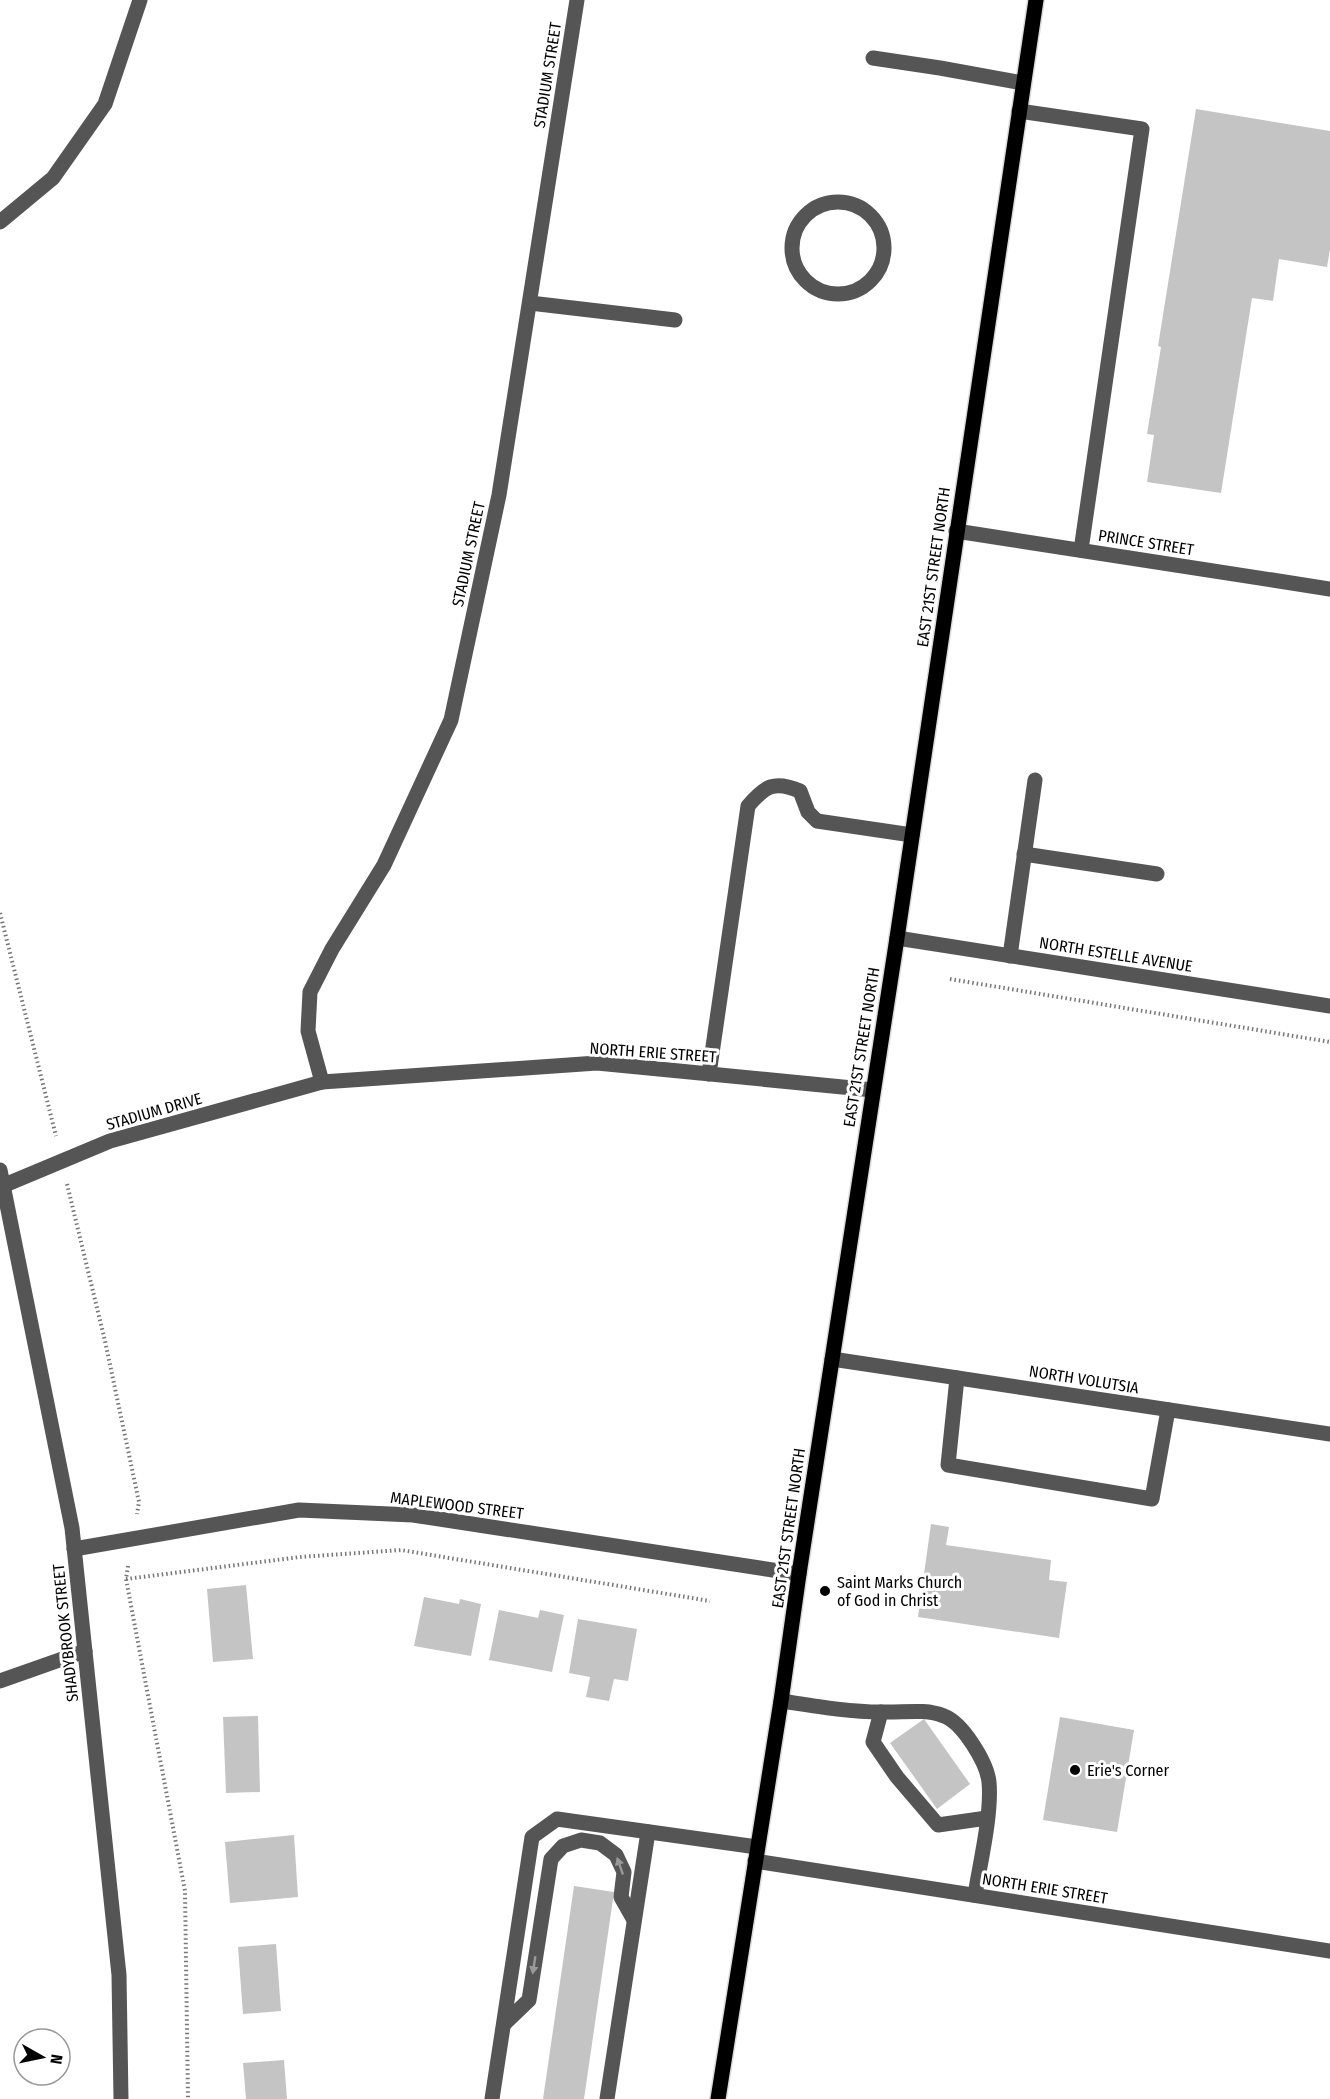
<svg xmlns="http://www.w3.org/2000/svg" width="1330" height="2099" viewBox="0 0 1330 2099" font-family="'Fira Sans Condensed',sans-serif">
<rect width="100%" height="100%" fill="#fff"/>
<g fill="#c4c4c4">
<path d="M1196,109L1330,131V249L1327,267L1279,259L1273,301L1252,298L1221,493L1147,482L1154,435L1147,434L1161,347L1158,346Z"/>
<path d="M931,1524L949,1527L946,1545L1051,1560L1049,1580L1067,1582L1059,1638L918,1617Z"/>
<path d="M246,1585L253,1659L213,1662L207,1589Z"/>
<path d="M424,1597L459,1604L460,1599L481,1604L471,1656L414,1646Z"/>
<path d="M499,1610L538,1618L540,1610L564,1615L552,1672L489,1660Z"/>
<path d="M578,1619L637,1629L628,1681L614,1679L609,1701L586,1697L590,1677L569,1673Z"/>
<path d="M258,1716L260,1792L226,1793L223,1717Z"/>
<path d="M1060,1717L1134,1730L1117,1832L1043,1820Z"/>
<path d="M924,1719L970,1784L937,1809L890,1743Z"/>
<path d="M294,1835L298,1897L230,1903L225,1842Z"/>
<path d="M574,1886L614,1892L584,2099H543Z"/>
<path d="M276,1944L281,2011L243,2014L238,1947Z"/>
<path d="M284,2060L287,2099H246L243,2063Z"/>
</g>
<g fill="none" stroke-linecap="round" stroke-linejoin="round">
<g stroke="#dbdbdb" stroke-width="18">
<path id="major" d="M718,2099L781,1701L799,1574L897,938L1036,0"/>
</g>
<g stroke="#777" stroke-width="4" stroke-dasharray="1.5 3" stroke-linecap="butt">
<path d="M0,913L56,1136"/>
<path d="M950,979L1330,1042"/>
<path d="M67,1184L105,1341L139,1502L137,1514"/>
<path d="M128,1566L126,1579L185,1891L188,2099"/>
<path d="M126,1579L300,1557L401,1550L710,1601"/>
</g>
<g stroke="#555" stroke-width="15">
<path d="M873,58L940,68L1023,83"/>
<path d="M1019,111L1142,129L1081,550"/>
<circle cx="838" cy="248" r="46"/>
<path d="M0,222L53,178L105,104L140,0"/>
<path d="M530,303L675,320"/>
<path d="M956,531L1330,589"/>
<path d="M1024,854L1157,874"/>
<path d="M897,938L1330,1006"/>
<path d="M1010,956L1035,780"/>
<path d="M709,1074L748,806C765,786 774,780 800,791L808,812L817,821L912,835"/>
<path d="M322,1082L308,1031L310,992L332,949L384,865L451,720L499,495L577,0"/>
<path d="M0,1170L72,1528L119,1975L121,2099"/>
<path d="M0,1187L110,1141L322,1082L597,1063L873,1090"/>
<path d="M832,1359L1330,1434"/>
<path d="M957,1378L948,1465L1152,1499L1168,1410"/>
<path d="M74,1549L299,1510L413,1515L799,1574"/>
<path d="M0,1681L85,1651"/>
<path d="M781,1701C814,1706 848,1712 881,1712C903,1713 924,1708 944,1716C963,1723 987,1763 989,1782C992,1814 980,1863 975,1895"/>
<path d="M881,1712L873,1742L897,1777L938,1825L987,1818"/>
<path d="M755,1861L1330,1951"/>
<path d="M504,2024L529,2000L551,1859L563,1846L581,1840L600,1843L616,1855L624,1872L621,1897L634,1920"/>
<path d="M492,2099L532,1837L557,1819L757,1847"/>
<path d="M607,2099L648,1832"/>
</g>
<use href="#major" stroke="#000" stroke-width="15"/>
</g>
<defs><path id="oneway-solid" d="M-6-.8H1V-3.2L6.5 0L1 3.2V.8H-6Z" transform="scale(1.5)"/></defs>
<g fill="#999">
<use href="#oneway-solid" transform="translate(620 1866) rotate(-109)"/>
<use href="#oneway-solid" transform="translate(534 1965) rotate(99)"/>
</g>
<g fill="#000" stroke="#fff" stroke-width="2">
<circle cx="825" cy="1591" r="6"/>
<circle cx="1075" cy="1770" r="6"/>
</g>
<g text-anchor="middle" stroke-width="6" stroke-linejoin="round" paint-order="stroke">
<g font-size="16" fill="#000" stroke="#fff">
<text transform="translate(547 75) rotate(-81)" y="6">STADIUM STREET</text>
<text transform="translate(1146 542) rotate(9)" y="6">PRINCE STREET</text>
<text transform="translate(468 554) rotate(-78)" y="6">STADIUM STREET</text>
<text transform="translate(933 567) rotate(-82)" y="6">EAST 21ST STREET NORTH</text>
<text transform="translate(1116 954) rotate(9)" y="6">NORTH ESTELLE AVENUE</text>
<text transform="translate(861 1047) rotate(-81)" y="6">EAST 21ST STREET NORTH</text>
<text transform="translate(653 1052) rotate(4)" y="6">NORTH ERIE STREET</text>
<text transform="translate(154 1111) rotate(-16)" y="6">STADIUM DRIVE</text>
<text transform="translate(1084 1379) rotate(9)" y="6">NORTH VOLUTSIA</text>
<text transform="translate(457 1505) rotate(7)" y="6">MAPLEWOOD STREET</text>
<text transform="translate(788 1528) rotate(-82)" y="6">EAST 21ST STREET NORTH</text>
<text transform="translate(65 1633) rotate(-96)" y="6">SHADYBROOK STREET</text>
<text transform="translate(1045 1888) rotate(9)" y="6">NORTH ERIE STREET</text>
</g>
<g font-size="16" fill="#000" stroke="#fff" text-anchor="start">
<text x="837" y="1588">Saint Marks Church<tspan x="837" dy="18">of God in Christ</tspan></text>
<text x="1087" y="1776">Erie's Corner</text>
</g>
</g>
<g transform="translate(42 2057) rotate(99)"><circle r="28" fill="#ffffff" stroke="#999999" stroke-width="1.5"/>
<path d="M0-4.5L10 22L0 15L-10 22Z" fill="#000000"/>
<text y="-9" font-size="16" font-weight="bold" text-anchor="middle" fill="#000000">N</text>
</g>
</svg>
